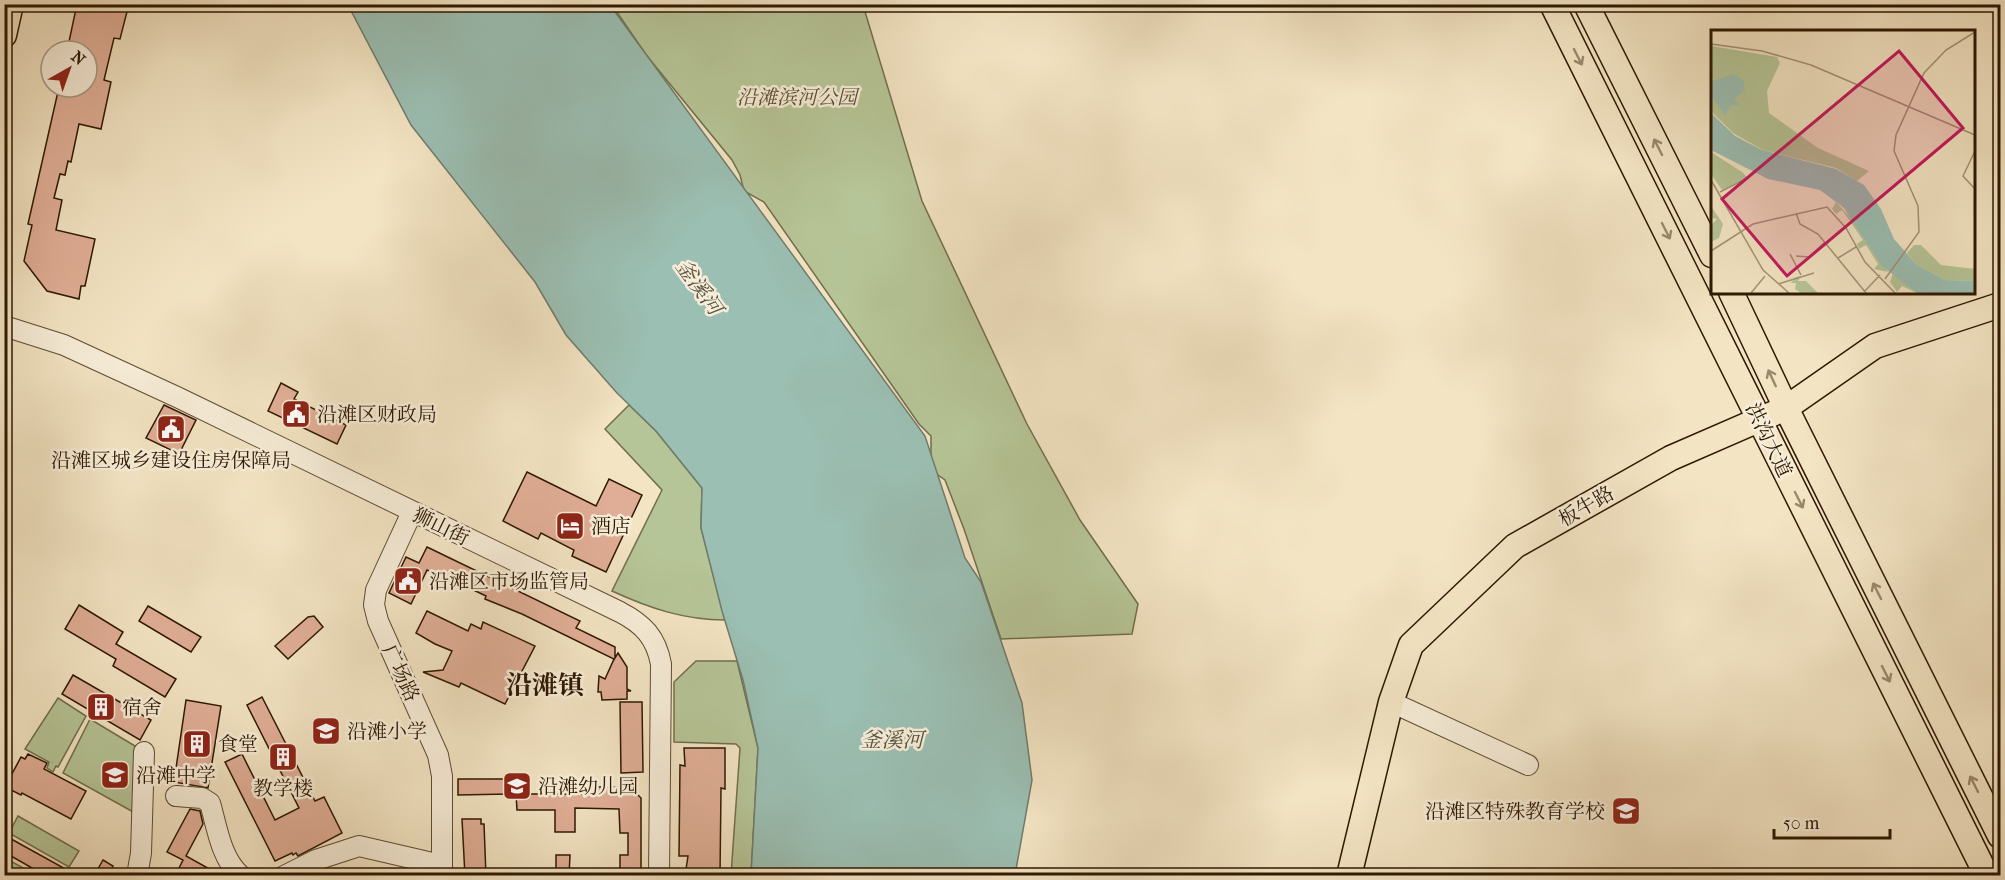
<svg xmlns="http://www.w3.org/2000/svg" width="2005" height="880" viewBox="0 0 2005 880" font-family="'IM FELL French Canon','Noto Serif SC',serif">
<rect width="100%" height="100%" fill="#f3e4c3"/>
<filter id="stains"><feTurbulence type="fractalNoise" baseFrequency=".00333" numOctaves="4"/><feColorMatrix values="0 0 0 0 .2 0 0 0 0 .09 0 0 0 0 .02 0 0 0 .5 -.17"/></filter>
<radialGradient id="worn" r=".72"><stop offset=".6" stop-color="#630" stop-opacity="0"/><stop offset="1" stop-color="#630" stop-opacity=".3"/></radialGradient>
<g fill="#b6c597" stroke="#726e4c" stroke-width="1.5">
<path d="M612,5H863L922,201L1027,424L1080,520L1138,604L1132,634L1001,639L964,529L945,480L935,473L931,458V436L919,424L764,202L744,191L740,175L732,160L647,56Z"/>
<path d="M629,405L656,431L702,488L701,528L725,620C684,620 649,608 612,591L662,490L605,429Z"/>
<path d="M696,661H737L758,748L751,875H731L740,748L736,744L674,742V682Z"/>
<path d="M58,698L86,716L58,767L56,766L53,772L47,768L49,762L25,749Z"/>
<path d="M90,719L140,749L135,813L63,773Z"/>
<path d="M18,816L79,851L69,867L9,833Z"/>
<path d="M4,858H5L36,875H5Z"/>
</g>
<path fill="#9bbfb3" stroke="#6f7c6c" stroke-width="1.5" d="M348,5H610L925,436L965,558L981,582L1022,703L1032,780L1015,875H751L758,748L743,680L722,611L701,528L702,488L656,431L617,393L566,335L535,282L411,125Z"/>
<g fill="#e0ae96" stroke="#2e1802" stroke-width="1.5">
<path d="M77,4H129L120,39L114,38L104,80L111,82L101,129L79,124L71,162L68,161L65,175L60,174L54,198L62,200L56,230L95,239L85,286H81L79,299L47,291L24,261L32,225L28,224L59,87H87V51H67Z"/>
<path d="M281,383L298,392L294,399L346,425L337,444L268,411Z"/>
<path d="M164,405L196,420L179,454L146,438Z"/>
<path d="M527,472L596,506L609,479L642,495L606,572L572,556L574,550L541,533L538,539L503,521Z"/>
<path d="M427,547L580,621L576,628L615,647V658L618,653L627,667V689L631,691H627V699L602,700L601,692H598L599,676L605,679L614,659L522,614L485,599L486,596L463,585L462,587L427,570L411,604L389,593L406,557L419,563Z"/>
<path d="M79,605L123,632L116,644L176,679L165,697L113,666L116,659L65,629Z"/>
<path d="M148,606L201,637L191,652L139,621Z"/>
<path d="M427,611L468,631L471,624L481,629L483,622L535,646L505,704L461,683L459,687L423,672L443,670L452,651L435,644L416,633Z"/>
<path d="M314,616L323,627L288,659L275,646L308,617Z"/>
<path d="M73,675L151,720L140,740L62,694Z"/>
<path d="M262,697L315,801L324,797L342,833L298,856L296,853L293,855L292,853L275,861L225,762L242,754L275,820L299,808L247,705Z"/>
<path d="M186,700L221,706L208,788L174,782Z"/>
<path d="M620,702H642L643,772L621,773Z"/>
<path d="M684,748H725V789L721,788L720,876H685L688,856H679L680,765L685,766Z"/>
<path d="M28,754L47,763L44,769L86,791L71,819L22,793L21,795L5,787L21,757L25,759Z"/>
<path d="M621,778L641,798V876H620V855H628V833H620L619,809L575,808V832H555V810H517L516,794H591V787H621Z"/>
<path d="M458,779H516V794L458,795Z"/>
<path d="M190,809L200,811L203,824L186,856L222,876H175L183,860L167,852Z"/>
<path d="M462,819H481V824H484L486,876H465Z"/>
<path d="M4,835L78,876H46L4,852Z"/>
<path d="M556,855H570L569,876H556Z"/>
<path d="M103,860L113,866L108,876H94Z"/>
</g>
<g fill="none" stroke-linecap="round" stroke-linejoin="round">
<g stroke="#5f4b32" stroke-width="22">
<g id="minor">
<path d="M4,326L64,345L177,397L620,612C643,624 656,637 661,664L659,876"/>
<path d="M412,512L376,590L374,605L378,621L438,755L442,776V876"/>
<path d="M1391,702L1528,765"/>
<path d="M176,796L202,798L210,803C217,827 221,859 241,876"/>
<path d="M137,876L141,853L144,752"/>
<path d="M284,876L316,860L359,846L441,865"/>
</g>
</g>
<g stroke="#2e1802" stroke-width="27">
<g id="major">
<path d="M1552,4L1987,876"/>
<path d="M1586,4L1712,255"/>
<path d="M4,35L11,4"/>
<path d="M1731,292L1786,408L2000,836"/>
<path d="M1349,876L1391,702L1411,645L1515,546L1671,458L1786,408L1875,346L2000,305"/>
</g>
</g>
<use href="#minor" stroke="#f7edd8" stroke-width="20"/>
<use href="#major" stroke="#f3e4c3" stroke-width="24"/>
</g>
<defs><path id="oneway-shaft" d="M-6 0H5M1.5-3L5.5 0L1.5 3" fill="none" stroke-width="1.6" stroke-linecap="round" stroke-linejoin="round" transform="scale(1.5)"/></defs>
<g stroke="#9a886c">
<use href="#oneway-shaft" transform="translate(1578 57) rotate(63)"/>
<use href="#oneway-shaft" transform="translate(1658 147) rotate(-117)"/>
<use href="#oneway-shaft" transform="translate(1666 231) rotate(63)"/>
<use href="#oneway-shaft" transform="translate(1772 378) rotate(-115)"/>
<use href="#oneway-shaft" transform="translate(1799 500) rotate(63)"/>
<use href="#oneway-shaft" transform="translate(1877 591) rotate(-117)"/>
<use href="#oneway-shaft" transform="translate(1886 674) rotate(63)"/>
<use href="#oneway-shaft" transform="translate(1974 784) rotate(-117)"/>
</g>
<defs>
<g id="civic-square" transform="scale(1.5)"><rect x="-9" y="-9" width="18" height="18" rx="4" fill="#8f2418" stroke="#f7edd8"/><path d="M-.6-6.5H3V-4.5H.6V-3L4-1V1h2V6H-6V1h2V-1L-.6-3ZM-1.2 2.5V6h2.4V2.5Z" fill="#fff"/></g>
<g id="hotel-square" transform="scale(1.5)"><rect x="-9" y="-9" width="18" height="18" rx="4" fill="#8f2418" stroke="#f7edd8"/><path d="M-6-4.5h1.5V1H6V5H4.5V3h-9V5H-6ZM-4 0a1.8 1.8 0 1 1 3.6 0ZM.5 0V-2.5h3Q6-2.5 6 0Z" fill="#fff"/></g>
<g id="building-square" transform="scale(1.5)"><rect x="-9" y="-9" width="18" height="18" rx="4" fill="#8f2418" stroke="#f7edd8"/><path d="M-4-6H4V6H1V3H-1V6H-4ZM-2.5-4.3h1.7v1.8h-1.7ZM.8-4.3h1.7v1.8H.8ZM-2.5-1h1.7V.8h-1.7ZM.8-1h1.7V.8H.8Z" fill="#fff"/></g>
<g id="school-square" transform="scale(1.5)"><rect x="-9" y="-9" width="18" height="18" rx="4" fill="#8f2418" stroke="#f7edd8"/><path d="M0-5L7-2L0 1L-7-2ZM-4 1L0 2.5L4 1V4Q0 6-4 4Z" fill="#fff"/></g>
</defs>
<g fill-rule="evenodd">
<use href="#civic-square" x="296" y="414"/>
<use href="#civic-square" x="171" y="429"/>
<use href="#hotel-square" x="570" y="526"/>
<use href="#civic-square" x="408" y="581"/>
<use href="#building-square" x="101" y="707"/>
<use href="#school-square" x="326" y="731"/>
<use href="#building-square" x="197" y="744"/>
<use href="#building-square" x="283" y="757"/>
<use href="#school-square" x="115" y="775"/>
<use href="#school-square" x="517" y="786"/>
<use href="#school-square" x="1626" y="811"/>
</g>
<g text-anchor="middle" stroke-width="5" stroke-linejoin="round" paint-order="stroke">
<g font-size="20" font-style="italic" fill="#574c2f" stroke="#f7edd8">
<text x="797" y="104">沿滩滨河公园</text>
</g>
<g font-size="20" fill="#2e1802" stroke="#f7edd8" text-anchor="start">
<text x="317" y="421">沿滩区财政局</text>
<text x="171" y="467" text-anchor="middle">沿滩区城乡建设住房保障局</text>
<text x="591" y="533">酒店</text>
<text x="429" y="588">沿滩区市场监管局</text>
<text x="122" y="714">宿舍</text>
<text x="347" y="738">沿滩小学</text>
<text x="218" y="751">食堂</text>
<text x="136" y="782">沿滩中学</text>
<text x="538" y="793">沿滩幼儿园</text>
<text x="283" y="795" text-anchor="middle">教学楼</text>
<text x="1605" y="818" text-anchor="end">沿滩区特殊教育学校</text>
</g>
<g font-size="20" fill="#2e1802" stroke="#f7edd8">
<text transform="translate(1769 440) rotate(64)" y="7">洪沟大道</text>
<text transform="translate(1586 506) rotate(-30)" y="7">板牛路</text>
<text transform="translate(441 526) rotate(26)" y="7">狮山街</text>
<text transform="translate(401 673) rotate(65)" y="7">广场路</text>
</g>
<g font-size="21" font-style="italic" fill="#545240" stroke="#f7edd8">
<text transform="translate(699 287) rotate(54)" y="7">釜溪河</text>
<text x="892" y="747">釜溪河</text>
</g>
<g font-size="26" font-weight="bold" fill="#2e1802" stroke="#f7edd8">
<text x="545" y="694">沿滩镇</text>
</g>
</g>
<g transform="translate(1711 30)">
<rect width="264" height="264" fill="#f3e4c3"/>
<path d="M0,16L66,27L69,33L56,61L58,83L107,118L158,141L146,151L125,138L52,120L22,103L0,81ZM0,122L31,142L36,147L11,160L0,144ZM125,172L143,191L177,242L163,239L167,234L155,215L148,219L146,214L152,210L131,180L125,184L121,179ZM0,176L12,194L8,208L0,212V195L6,189L0,188ZM203,215H210L230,235L264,239V251L234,250L206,235L196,223ZM182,243L195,252L206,263L191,256L186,262L179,252ZM90,246L87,251H95L107,263H90L84,259L85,253H80L84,247L71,252L80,248Z" fill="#b6c597"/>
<path d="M22,44L32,50L34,60L23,69L29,75H20L14,85L0,66V52ZM0,83L24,106L51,120L125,139L153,155L170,179L183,209L206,235L234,250L264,251V263H206L171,236L133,178L109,160L57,149L0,120Z" fill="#9bbfb3"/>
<path fill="none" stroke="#a49276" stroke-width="1.5" d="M0,14L51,21L100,35L264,105M264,121L252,146L264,159M0,150L52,240L78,263M9,162L38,147M85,183L89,194L107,204L155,263M0,221L42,194L116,177L135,198L154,232L184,263M79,224L90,245M85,226L98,227L114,212M127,228L145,217M174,249L208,202L207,176L183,121L185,105L213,43L235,20L264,2M67,254L103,243M153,262L169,245M40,263L54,246"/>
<path fill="#c2185b" fill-opacity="0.15" stroke="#c2185b" stroke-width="3" d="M188,21L252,98L76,246L11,169Z"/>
<rect width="264" height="264" fill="none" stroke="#2e1802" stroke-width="3"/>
</g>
<rect width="2005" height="880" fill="none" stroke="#f3e4c3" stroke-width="24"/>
<rect x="6" y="6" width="1993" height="868" fill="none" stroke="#2e1802" stroke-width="3"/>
<rect x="12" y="12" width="1981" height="856" fill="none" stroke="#2e1802" stroke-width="1.5"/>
<g transform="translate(69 69) rotate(40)"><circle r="28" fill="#f7edd8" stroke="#a79882" stroke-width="1.5"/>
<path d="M0-4.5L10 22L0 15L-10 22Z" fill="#8f2418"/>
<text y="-9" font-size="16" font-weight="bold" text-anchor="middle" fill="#2e1802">N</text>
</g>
<path d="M1774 829v9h116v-9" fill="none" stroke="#2e1802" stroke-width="3"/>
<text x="1783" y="829" font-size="18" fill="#2e1802" stroke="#f7edd8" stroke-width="4.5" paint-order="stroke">50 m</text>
<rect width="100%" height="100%" filter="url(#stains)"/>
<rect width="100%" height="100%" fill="url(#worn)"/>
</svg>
